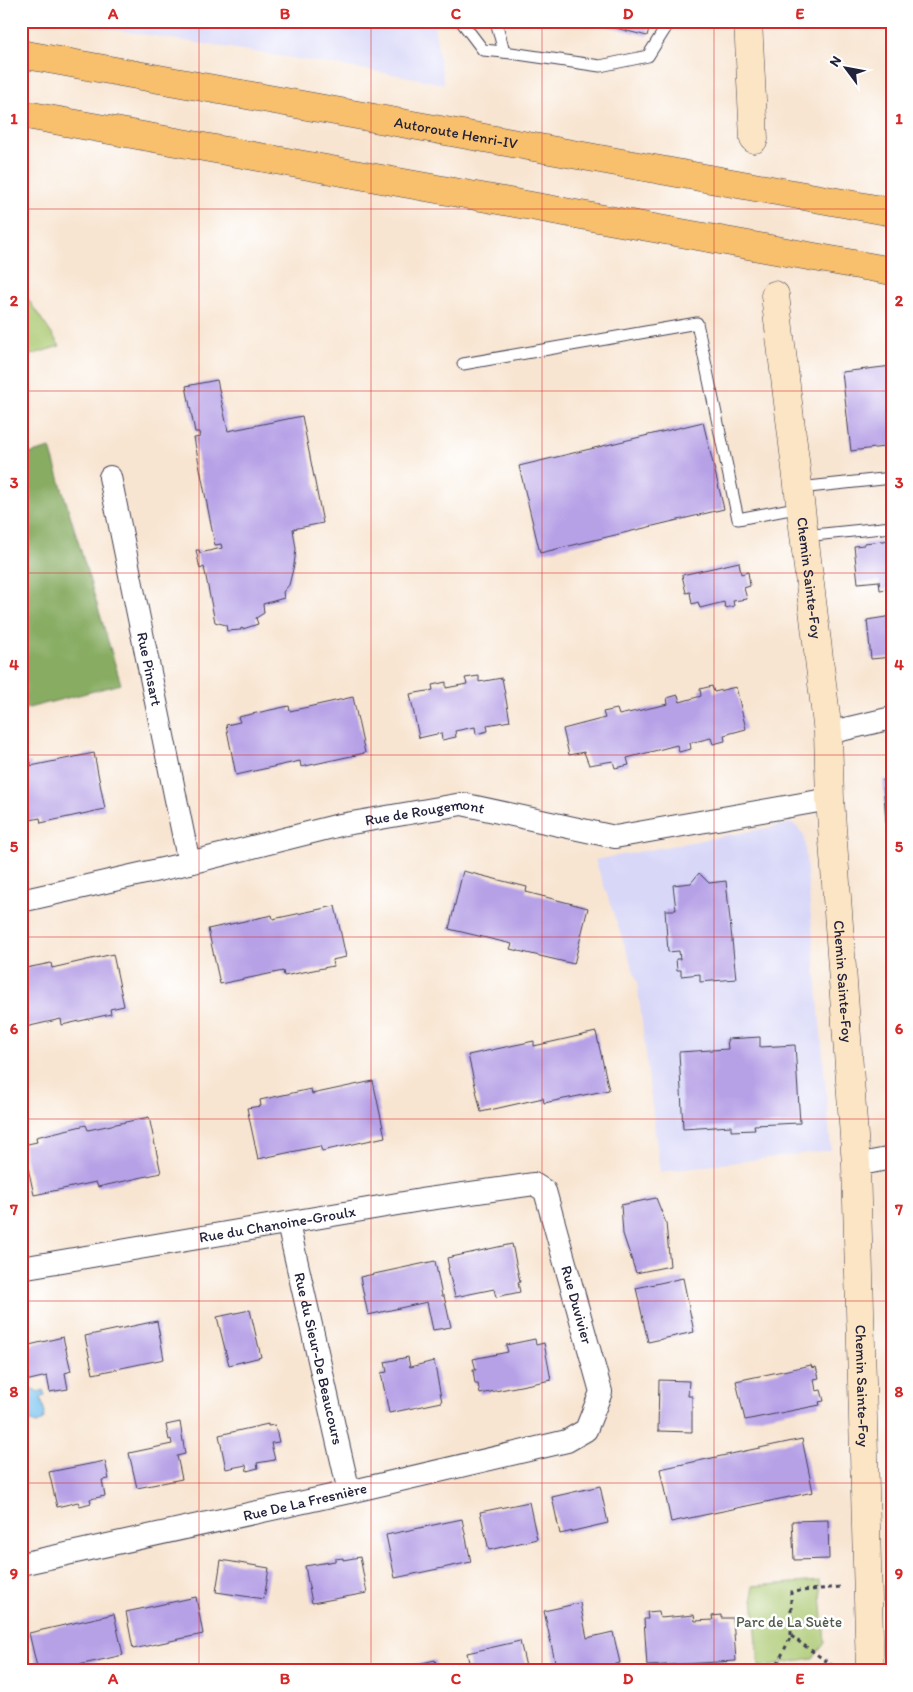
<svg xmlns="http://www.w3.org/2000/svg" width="913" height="1692" viewBox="0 0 913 1692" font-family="Itim,sans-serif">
<rect width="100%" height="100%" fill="#fff"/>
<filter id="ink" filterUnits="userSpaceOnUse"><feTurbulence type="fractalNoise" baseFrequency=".02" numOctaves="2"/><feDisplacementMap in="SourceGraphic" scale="10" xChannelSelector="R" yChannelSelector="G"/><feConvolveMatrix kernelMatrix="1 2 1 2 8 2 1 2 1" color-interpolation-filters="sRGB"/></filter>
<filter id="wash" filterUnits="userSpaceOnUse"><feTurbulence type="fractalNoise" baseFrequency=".0096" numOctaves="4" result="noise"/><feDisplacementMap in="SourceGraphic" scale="20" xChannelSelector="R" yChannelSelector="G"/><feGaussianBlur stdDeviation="1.12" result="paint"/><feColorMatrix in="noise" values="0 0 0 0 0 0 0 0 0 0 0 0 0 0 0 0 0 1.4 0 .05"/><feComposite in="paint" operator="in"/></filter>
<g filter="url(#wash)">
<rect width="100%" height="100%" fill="#f8e5d1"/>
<g fill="#d8d7f8">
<path d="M60,21H433L444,84L410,77Z"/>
<path d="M793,823L804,835L831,1150L660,1172L637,981L595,860Z"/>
</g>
<g fill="#aac86f" stroke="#667555">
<path d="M21,289L60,346L21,358Z"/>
<path d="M820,1581L825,1643L813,1658L759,1667L752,1586Z"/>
</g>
<path fill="#87ac62" stroke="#54674e" d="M50,448L121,684L21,710V456Z"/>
<path fill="#74c1ef" stroke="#4b7295" d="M27,1389H33L39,1392L43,1390L45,1395L41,1398L45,1413L44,1419L37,1424C19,1420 18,1403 27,1389Z"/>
<g id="blocks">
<g fill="#b6a0e6">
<path d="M588,21H651L647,36Z"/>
<path d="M892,366V446L851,451L842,372Z"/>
<path d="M217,380L228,431L302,416L323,523L293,529L296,549L294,565L289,585L283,592L284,598L263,604L264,613L256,618L258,624L243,629L241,628V630L227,631L226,625L215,622L204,567L200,569L196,550H199L200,553L222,548L221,544L215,545L194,438L200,437L199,432H195L186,386Z"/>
<path d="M703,422L724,509L540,553L519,466Z"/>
<path d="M892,540V580H887L888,589L880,590L879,581L858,583L854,546L864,545V543Z"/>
<path d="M739,562L741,574L748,572L750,586L744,588L747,599L733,601L734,606L725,608L724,602L700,608L698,602L692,604L690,592L686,593L682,575Z"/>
<path d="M892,616V657L871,659L867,620Z"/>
<path d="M479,676V682L502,678L510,721L487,725L488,731L476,734L475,727L455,731L456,737L442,740L441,733L419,738L410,694L433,690L432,685L446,682V688L467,684L465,678Z"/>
<path d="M712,686L714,692L736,687L746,729L724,735L725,741L713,744L711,738L690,743L691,749L679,752L677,745L627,758L629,765L615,768L613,761L589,765L584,752L569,755L563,729L605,718L603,712L617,709L619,715L668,704L667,698L678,695L680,702L701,696L700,689Z"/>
<path d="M353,697L365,753L301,767L300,761L236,775L226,725L240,722L238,717L289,706L290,711Z"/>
<path d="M94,753L105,809L41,823L40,818L21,822V764L31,762V766Z"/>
<path d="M892,779V882H890L883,780Z"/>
<path d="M463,871L527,887L526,892L588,908L574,964L510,949L512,944L449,929Z"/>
<path d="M699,873L709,883L726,881L736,979L700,982V974L681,976V970H677L676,959H680L679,951L668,952L665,910H676L673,885L691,883Z"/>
<path d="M335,906L346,957L332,960L333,966L284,976L283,971L220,984L208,929L272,915L273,919Z"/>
<path d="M113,954L124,1006L110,1009L111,1014L62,1025L61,1019L21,1028V969L51,963L52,968Z"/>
<path d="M596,1032L609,1090L544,1103L543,1098L481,1112L468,1055L534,1041V1046Z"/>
<path d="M760,1037V1047L795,1045L800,1123L754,1125L755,1130L731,1131V1126L683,1129L679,1052L728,1049L727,1039Z"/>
<path d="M373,1081L385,1137L322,1151L320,1146L258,1159L247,1108L261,1106L260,1100L311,1089L312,1094Z"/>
<path d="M149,1117L161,1173L98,1187L96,1182L34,1195L23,1145L37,1142L36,1137L86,1125L88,1130Z"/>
<path d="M656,1198L666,1223L670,1266L636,1273L623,1234L621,1205Z"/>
<path d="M512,1244L520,1282L518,1283L520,1292L496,1297L494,1289L455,1297L448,1268H449L447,1258Z"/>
<path d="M435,1261L442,1296H444L451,1327L433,1330L427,1302L368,1315L360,1277Z"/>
<path d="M683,1278L694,1332L648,1342L636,1288Z"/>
<path d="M250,1310L261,1357L229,1365L217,1317Z"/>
<path d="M157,1321L164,1359L93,1374L85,1336Z"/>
<path d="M63,1337L71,1371L65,1373L68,1389L50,1392L47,1376L21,1382V1347Z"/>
<path d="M535,1339L536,1345L544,1343L551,1380L480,1394L478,1384H475L473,1370H476L473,1359L508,1352L506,1345Z"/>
<path d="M408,1357L410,1367L434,1361L442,1402L389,1413L381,1373L387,1372L385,1362Z"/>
<path d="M811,1365L812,1368L816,1367L819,1378L814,1379L816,1391L821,1390L824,1401L819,1402L820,1405L745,1420L736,1381Z"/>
<path d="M659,1380L689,1381L688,1396H692V1432L658,1431Z"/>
<path d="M180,1422L185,1454L177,1456L182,1479L137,1488L129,1453L172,1444L171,1439L169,1440L166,1425Z"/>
<path d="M268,1424V1426L275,1425L279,1442L271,1443L275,1460L257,1463L258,1468L247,1471L246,1465L226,1469L219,1435Z"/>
<path d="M802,1439L813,1492L671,1522L660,1469Z"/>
<path d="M105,1461L109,1479L102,1480L105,1496L90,1499L91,1503L80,1506L78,1502L57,1507L49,1472Z"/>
<path d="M600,1486L608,1523L560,1534L552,1497Z"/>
<path d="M21,1490L27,1513L21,1514Z"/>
<path d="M529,1502L537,1539L489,1550L480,1512Z"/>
<path d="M462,1519L471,1562L395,1578L386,1535Z"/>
<path d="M828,1520L829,1559L794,1560L792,1521Z"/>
<path d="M360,1557L367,1593L312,1603L305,1566L335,1561V1559L343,1558V1560Z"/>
<path d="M221,1560L269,1568L264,1599L216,1592Z"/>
<path d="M196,1597L203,1634L133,1649L126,1612Z"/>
<path d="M580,1603L587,1638L613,1632L620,1663L584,1671H557L544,1611Z"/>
<path d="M659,1611L660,1618L694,1615L695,1621L713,1620L712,1616L721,1615V1618H733L736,1661L647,1666L644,1619H648L647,1612Z"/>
<path d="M114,1614L123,1655L52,1671H38L29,1633Z"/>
<path d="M520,1641L527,1671H465L464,1669L470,1667L467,1653Z"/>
<path d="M21,1652L26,1670L23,1671H21Z"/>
<path d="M435,1660L438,1671H397V1669Z"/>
</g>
</g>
</g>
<g filter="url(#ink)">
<use href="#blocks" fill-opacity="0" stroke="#423f52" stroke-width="1"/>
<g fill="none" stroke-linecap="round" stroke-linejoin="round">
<g stroke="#423f52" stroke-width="13">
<g id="lane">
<path d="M461,21L483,50L504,52"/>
<path d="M496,21L504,52L600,66L648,56L670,21"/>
<path d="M463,364L697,323L738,519L801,507"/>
<path d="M799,488L892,478"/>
<path d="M804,536L892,527"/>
</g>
</g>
<g stroke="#423f52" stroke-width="24">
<g id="street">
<path id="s1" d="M110,477L189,863"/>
<path d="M828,733L892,718"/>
<path id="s2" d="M21,901L189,863L340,825L462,804L615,837L830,799"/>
<path d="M856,1165L892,1158"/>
<path id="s3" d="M288,1224L349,1492"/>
<path id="s4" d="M21,1268L421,1200L534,1184L545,1191L601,1392L586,1430L567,1441L349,1492L21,1564"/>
</g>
</g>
<g stroke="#423f52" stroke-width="29">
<g id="secondary">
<path d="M748,21L754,139"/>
<path id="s5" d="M775,295L828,733L830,799L856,1165L870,1671"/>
</g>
</g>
<g stroke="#423f52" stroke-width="29">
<g id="highway">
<path id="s6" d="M21,54L892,212"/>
<path d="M21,114L892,271"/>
</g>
</g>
<g stroke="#423f52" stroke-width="3" stroke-dasharray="4 4" stroke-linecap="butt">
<path d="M791,1636L840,1671"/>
<path d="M774,1671L791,1636V1592L840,1587"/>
</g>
<use href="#lane" stroke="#fff" stroke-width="11"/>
<use href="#street" stroke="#fff" stroke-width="22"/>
<use href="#secondary" stroke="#fce5c4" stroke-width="28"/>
<use href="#highway" stroke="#f8bf6c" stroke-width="28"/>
</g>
</g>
<path fill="none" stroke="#d62828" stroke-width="1" stroke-opacity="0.55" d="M199,21V1671M371,21V1671M542,21V1671M714,21V1671M21,209H892M21,391H892M21,573H892M21,755H892M21,937H892M21,1119H892M21,1301H892M21,1483H892"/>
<g text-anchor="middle" stroke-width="5" stroke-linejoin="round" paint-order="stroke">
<g font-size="15" fill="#22223b" stroke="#fff">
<text dy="5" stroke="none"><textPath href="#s6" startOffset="442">Autoroute Henri-IV</textPath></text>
<text dy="5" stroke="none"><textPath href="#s5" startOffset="285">Chemin Sainte-Foy</textPath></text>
<text dy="5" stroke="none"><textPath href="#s1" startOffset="196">Rue Pinsart</textPath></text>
<text dy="5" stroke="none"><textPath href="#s2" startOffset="414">Rue de Rougemont</textPath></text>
<text dy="5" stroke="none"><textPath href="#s5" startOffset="690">Chemin Sainte-Foy</textPath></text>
<text dy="5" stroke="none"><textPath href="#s4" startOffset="260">Rue du Chanoine-Groulx</textPath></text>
<text dy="5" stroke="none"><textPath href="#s4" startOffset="651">Rue Duvivier</textPath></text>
<text dy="5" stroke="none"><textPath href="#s3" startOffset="138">Rue du Sieur-De Beaucours</textPath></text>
<text dy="5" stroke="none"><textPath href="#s5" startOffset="1095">Chemin Sainte-Foy</textPath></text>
<text transform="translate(305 1502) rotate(-13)" y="5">Rue De La Fresnière</text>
</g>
<g font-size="15" fill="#525c4d" stroke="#fff">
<text x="789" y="1627">Parc de La Suète</text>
</g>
</g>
<rect width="913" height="1692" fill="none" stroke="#fff" stroke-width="55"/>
<g transform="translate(846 68) rotate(302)" stroke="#ffffff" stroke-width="4" paint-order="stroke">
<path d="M0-4L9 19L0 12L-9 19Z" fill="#22223b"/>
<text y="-8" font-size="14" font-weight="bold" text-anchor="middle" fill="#22223b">N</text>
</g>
<rect x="28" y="28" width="858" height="1636" fill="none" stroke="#d62828" stroke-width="2"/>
<g font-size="16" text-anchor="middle" font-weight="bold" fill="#d62828">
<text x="113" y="19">A</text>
<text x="285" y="19">B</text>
<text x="456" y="19">C</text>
<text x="628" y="19">D</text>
<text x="800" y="19">E</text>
<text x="14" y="124">1</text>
<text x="899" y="124">1</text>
<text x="14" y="306">2</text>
<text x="899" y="306">2</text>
<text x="14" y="488">3</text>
<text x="899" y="488">3</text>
<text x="14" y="670">4</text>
<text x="899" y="670">4</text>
<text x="14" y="852">5</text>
<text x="899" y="852">5</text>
<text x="14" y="1034">6</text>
<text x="899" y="1034">6</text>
<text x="14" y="1215">7</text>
<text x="899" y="1215">7</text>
<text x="14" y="1397">8</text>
<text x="899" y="1397">8</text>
<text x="14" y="1579">9</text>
<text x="899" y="1579">9</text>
<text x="113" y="1684">A</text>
<text x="285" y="1684">B</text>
<text x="456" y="1684">C</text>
<text x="628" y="1684">D</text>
<text x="800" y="1684">E</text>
</g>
</svg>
